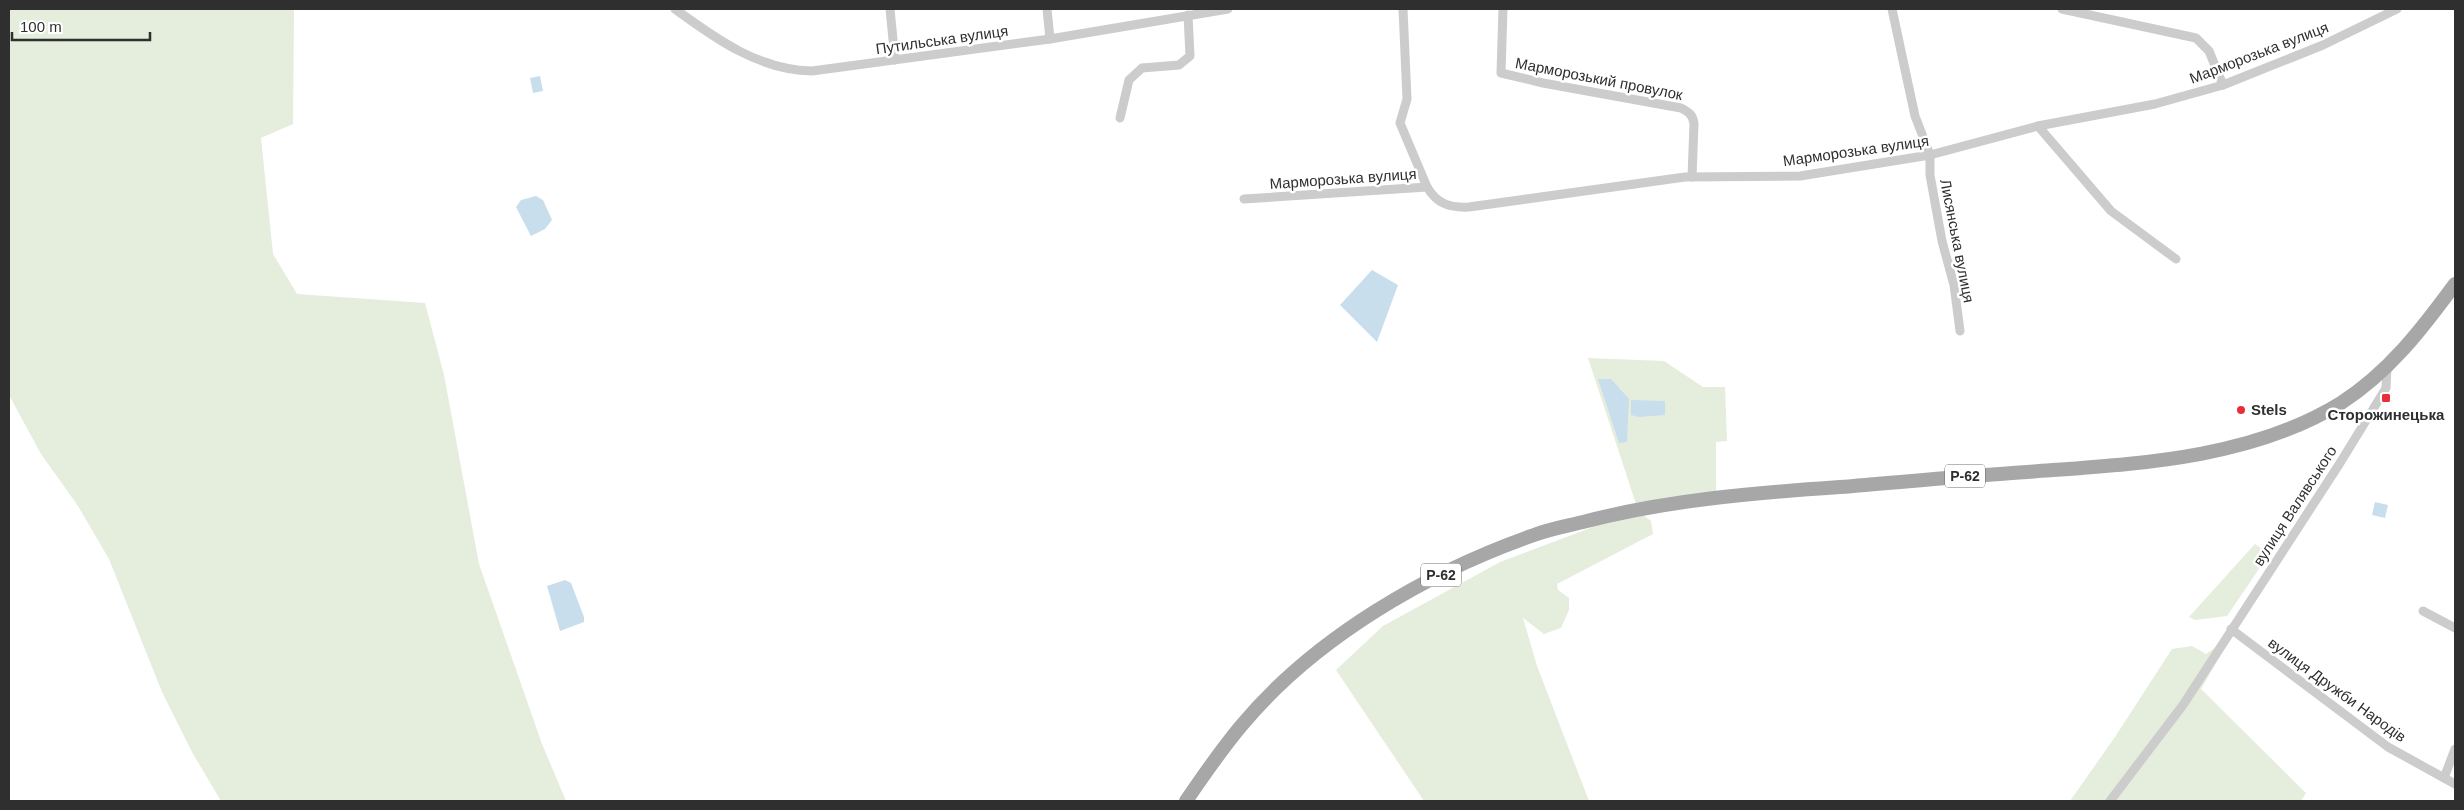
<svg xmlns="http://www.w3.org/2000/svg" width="2464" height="810" viewBox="0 0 2464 810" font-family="Helvetica,sans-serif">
<rect width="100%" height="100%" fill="#fff"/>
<g fill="#e5eddd">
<path d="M9,9H294L293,124L261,138L273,254L297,294L425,303L444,375L479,564L542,744L566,801H221L192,752L162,692L109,559L78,506L41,454L9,395Z"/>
<path d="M1588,358L1664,361L1703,387H1725L1727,441L1716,442V495L1638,511L1651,521L1653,534L1557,584L1558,590L1569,598V610L1561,628L1544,634L1523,618L1537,666L1589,801H1424L1336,670L1383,626L1500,562L1638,510Z"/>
<path d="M2255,544L2269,554L2227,616L2195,620L2189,617Z"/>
<path d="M2231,637L2201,689L2306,793L2301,801H2070L2115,737L2172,649L2192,646L2206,654Z"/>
</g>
<g fill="#c8deed">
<path d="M540,76L543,91L533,93L530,78Z"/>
<path d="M536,196L543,200L552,220L545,229L531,236L516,207L521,200Z"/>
<path d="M1372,270L1398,285L1377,342L1340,305Z"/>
<path d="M1598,379H1611L1629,399L1627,442L1619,443Z"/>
<path d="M1631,400L1665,401V415L1639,417L1631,415Z"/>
<path d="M2375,502L2388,505L2385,518L2372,515Z"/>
<path d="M565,580L571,583L584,617V622L560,631L547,586Z"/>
</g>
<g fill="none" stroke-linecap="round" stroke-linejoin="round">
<g stroke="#ccc" stroke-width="9">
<path d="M675,9C716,39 759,70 812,71L1050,39L1228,9"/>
<path d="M890,9L895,60"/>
<path d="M1047,9L1050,39"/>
<path d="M1403,9L1407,99L1400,123L1427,187"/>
<path d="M1503,9L1501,73L1543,83L1681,108C1689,112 1693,115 1694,124L1692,177"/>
<path d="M1892,9L1915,116L1930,155V175L1942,241L1954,285L1960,331"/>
<path d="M2062,9L2196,38L2209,51L2223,85"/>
<path d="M1120,118L1129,80L1142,68L1179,65L1190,56L1188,15"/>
<path d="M2038,126L2111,211L2176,259"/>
<path d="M1244,199L1427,187C1437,204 1450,208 1469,207L1685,177L1800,176L1930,155L2038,126L2155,104L2223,85L2323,45L2397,9"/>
<path d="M2423,611L2455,628"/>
<path d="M2231,629L2388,747L2455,784"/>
<path d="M2444,778L2455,749"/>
<path d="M2110,801L2183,705L2340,463L2386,388L2387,368"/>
</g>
<path stroke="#a7a7a7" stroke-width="14" d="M1186,801C1203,776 1221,750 1241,726C1314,638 1428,572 1534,535C1550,529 1567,526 1583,522C1667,500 1753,493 1840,487C1902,482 1964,476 2027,472C2132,464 2249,460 2341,403C2389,372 2422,329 2455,284"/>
</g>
<g fill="#e92e3a" stroke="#fff" stroke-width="2">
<rect x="2381" y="393" width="10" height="10" rx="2.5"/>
<circle cx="2241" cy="410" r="5"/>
</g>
<g text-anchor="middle" stroke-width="5" stroke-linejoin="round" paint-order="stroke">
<g fill="#fff" stroke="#6d6d6d" stroke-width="1">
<rect x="1945" y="464.5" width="40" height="23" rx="4"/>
<rect x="1421" y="563.5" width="40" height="23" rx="4"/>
</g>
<g font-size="14" font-weight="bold" fill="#2f2f2f">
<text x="1965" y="481">Р-62</text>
<text x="1441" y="580">Р-62</text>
</g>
<g font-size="15" fill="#2f2f2f" stroke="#fff">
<text transform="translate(942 40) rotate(-8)" y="5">Путильська вулиця</text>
<text transform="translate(2259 53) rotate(-21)" y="5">Марморозька вулиця</text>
<text transform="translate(1599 79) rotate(11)" y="5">Марморозький провулок</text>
<text transform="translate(1856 151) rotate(-8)" y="5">Марморозька вулиця</text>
<text transform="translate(1343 179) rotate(-4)" y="5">Марморозька вулиця</text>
<text transform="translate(1957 241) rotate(79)" y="5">Лисянська вулиця</text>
<text transform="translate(2295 506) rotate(-57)" y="5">вулиця Валявського</text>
<text transform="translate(2337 690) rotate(36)" y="5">вулиця Дружби Народів</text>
</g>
<g font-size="15" font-weight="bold" fill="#2f2f2f" stroke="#fff" text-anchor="start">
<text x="2251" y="415">Stels</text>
<text x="2386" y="420" text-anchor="middle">Сторожинецька</text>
</g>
</g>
<rect width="2464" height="810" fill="none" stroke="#2f2f2f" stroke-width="20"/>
<path d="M12 32v8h138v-8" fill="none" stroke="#2f2f2f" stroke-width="2.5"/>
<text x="20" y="32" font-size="15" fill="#2f2f2f" stroke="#ffffff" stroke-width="4" paint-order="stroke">100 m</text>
</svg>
